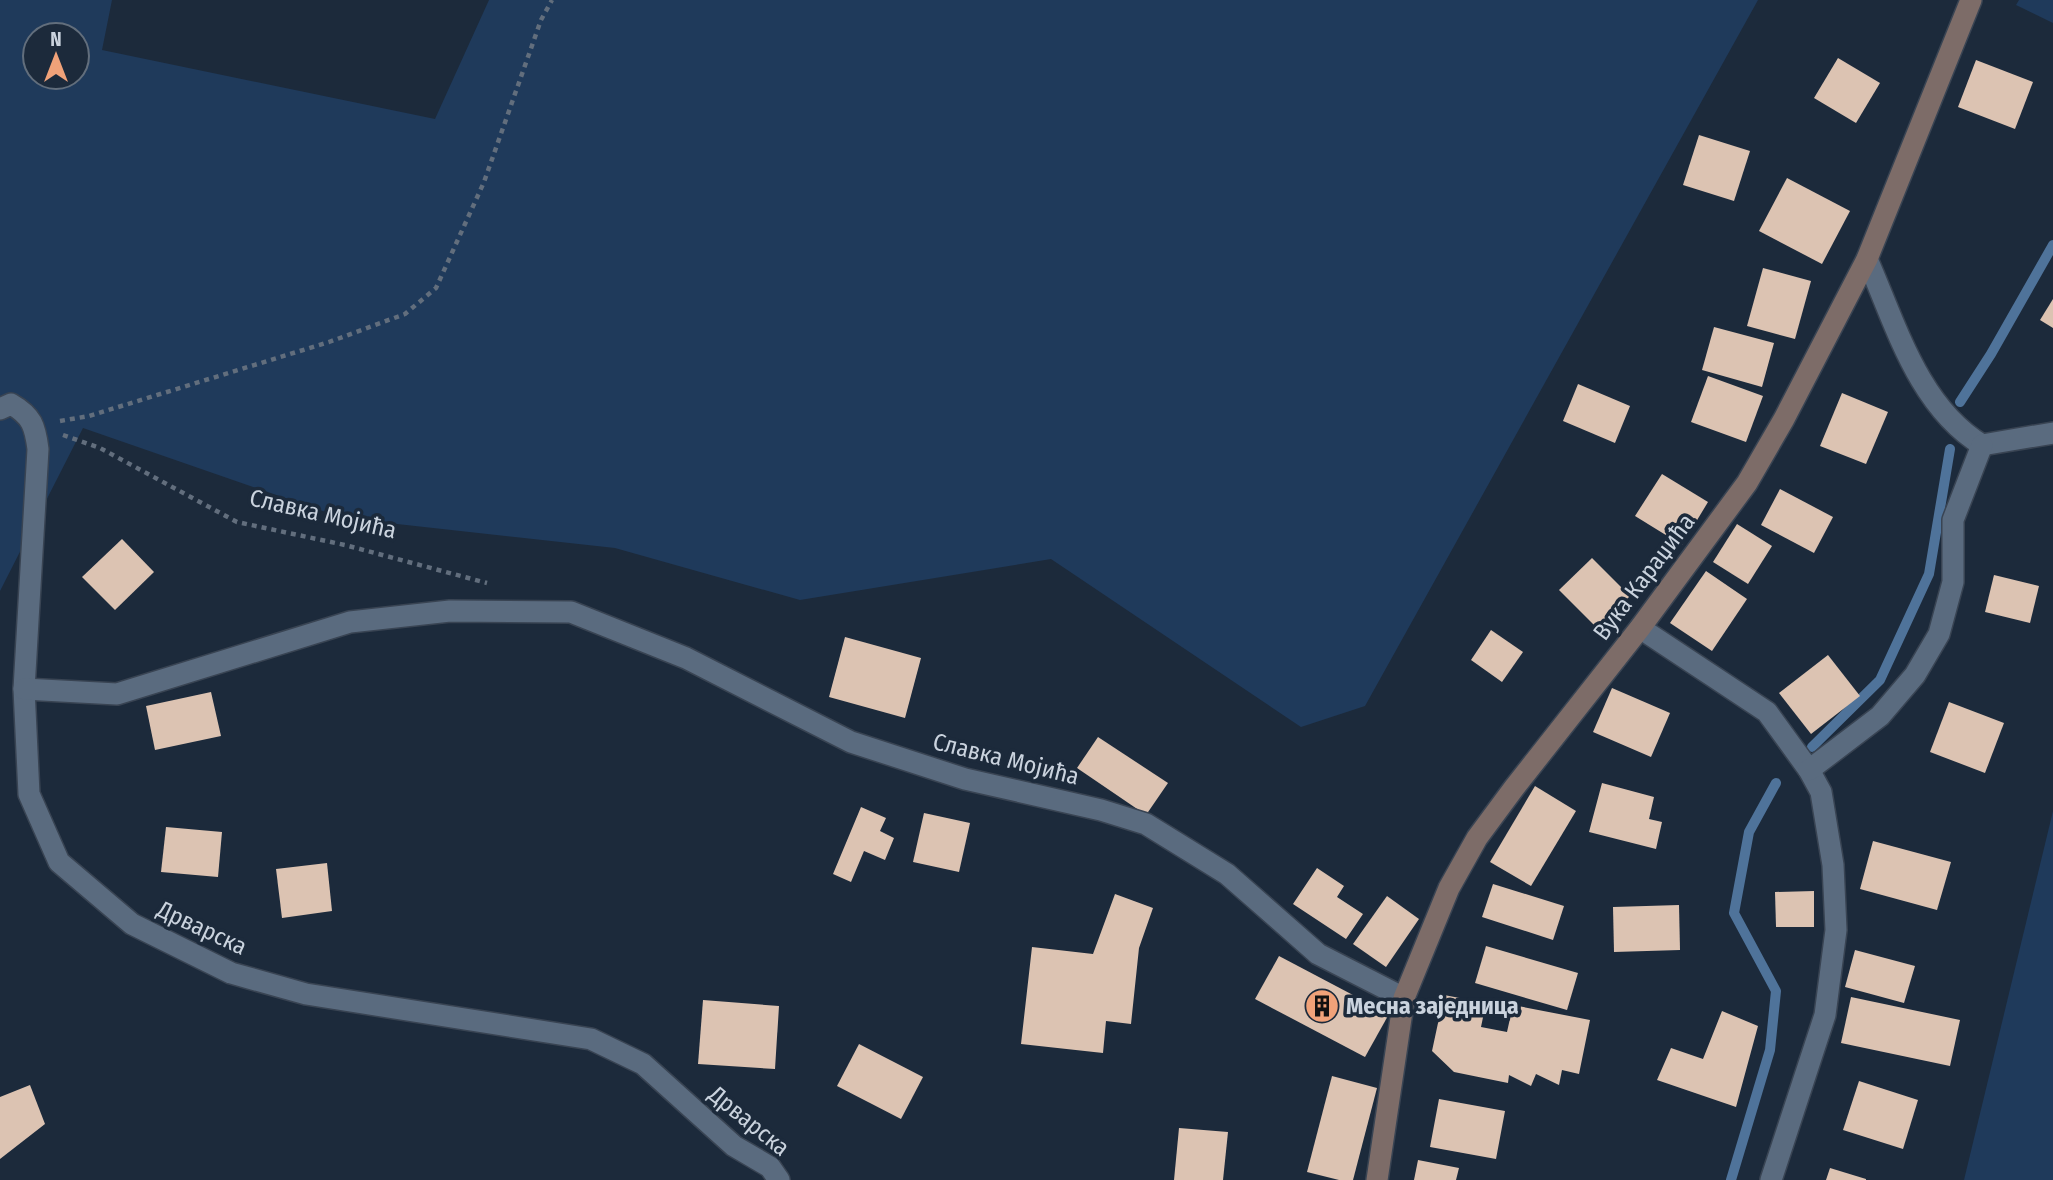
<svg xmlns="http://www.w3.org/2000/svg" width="2053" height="1180" viewBox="0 0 2053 1180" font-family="'Fira Sans Condensed',sans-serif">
<rect width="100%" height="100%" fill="#1c2a3b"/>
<g fill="#1f3a5b" fill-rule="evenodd">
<path d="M0,0H112L102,50L435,119L489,0H1758L1365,706L1301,727L1051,559L800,600L615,548L343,518L83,428L0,591ZM35,35H77V77H35Z"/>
<path d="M2019,0H2053V23L2016,5Z"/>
<path d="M2053,811V1180H1964Z"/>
</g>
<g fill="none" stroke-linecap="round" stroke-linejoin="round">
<g stroke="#4f739a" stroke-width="10">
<path d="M1960,402L1991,354L2053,245"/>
<path d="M1812,747L1880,680L1929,574L1950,449"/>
<path d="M1731,1180L1770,1050L1776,991L1734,913L1749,832L1776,783"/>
</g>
</g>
<g fill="#dcc3b2">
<path d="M1838,58L1880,83L1856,123L1814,98Z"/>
<path d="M1976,60L2033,82L2015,129L1958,107Z"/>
<path d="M1699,135L1750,151L1734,201L1683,185Z"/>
<path d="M1787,178L1850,211L1822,264L1759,231Z"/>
<path d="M1763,268L1811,281L1795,339L1747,326Z"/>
<path d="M2053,299V328L2040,320Z"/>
<path d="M1714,327L1774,343L1762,387L1702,370Z"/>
<path d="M1708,376L1763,396L1746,442L1691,422Z"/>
<path d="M1578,384L1630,406L1615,443L1563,421Z"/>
<path d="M1842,393L1888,412L1866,464L1820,446Z"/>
<path d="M1662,474L1708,502L1682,545L1635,516Z"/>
<path d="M1780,489L1833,517L1814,553L1761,525Z"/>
<path d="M1737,524L1772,546L1748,584L1713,562Z"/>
<path d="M122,539L154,572L115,610L82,577Z"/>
<path d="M1592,558L1630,596L1597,628L1559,590Z"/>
<path d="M1706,571L1747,599L1712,651L1670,623Z"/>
<path d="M1994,575L2039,586L2030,623L1985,612Z"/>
<path d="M1491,630L1523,652L1502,682L1471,660Z"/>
<path d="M845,637L921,658L905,718L829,697Z"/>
<path d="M1828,655L1860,696L1811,734L1779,693Z"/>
<path d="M1612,688L1670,713L1651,757L1593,732Z"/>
<path d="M211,692L221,736L155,750L146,706Z"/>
<path d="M1949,702L2004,723L1985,773L1930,752Z"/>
<path d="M1098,737L1168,783L1146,815L1077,768Z"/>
<path d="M1602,783L1654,797L1649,819L1662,822L1656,849L1589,832Z"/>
<path d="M1535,786L1576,811L1531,886L1490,862Z"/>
<path d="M861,807L886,818L880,831L894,838L885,860L864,851L851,882L833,874Z"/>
<path d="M924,813L970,823L959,872L913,862Z"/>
<path d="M166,827L222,832L218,877L161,872Z"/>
<path d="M1873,841L1951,862L1937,910L1860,889Z"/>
<path d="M327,863L332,911L282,918L276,869Z"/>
<path d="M1317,868L1344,886L1337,897L1363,914L1346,939L1293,904Z"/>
<path d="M1493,884L1564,906L1553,940L1482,917Z"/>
<path d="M1814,891V927H1776L1775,892Z"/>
<path d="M1115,894L1153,908L1139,948L1131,1024L1106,1021L1103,1053L1021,1044L1032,947L1093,954Z"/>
<path d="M1387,896L1419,919L1386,967L1353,944Z"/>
<path d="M1679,905L1680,950L1614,952L1613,907Z"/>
<path d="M1486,946L1578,973L1567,1010L1475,983Z"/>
<path d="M1855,950L1915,966L1904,1003L1845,987Z"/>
<path d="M1279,956L1389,1014L1365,1057L1255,999Z"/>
<path d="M1444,995L1486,1003L1481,1027L1507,1032L1513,1005L1590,1020L1579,1074L1562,1070L1559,1085L1536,1074L1531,1086L1509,1075L1508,1083L1454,1072L1432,1051Z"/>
<path d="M1851,997L1960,1020L1950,1066L1841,1043Z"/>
<path d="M703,1000L779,1006L775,1069L698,1064Z"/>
<path d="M1722,1011L1758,1026L1736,1107L1657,1080L1671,1048L1703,1059Z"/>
<path d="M859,1044L923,1077L901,1119L837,1086Z"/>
<path d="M1332,1076L1377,1088L1353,1180H1339L1307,1172Z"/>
<path d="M1859,1081L1918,1100L1903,1149L1843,1130Z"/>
<path d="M30,1085L45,1124L0,1159V1097Z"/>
<path d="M1439,1099L1505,1111L1496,1159L1430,1147Z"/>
<path d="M1179,1128L1228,1132L1223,1180H1174Z"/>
<path d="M1418,1160L1459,1168L1456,1180H1414Z"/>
<path d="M1830,1168L1866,1179V1180H1826Z"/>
</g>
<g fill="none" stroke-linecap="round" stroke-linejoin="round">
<g stroke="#394453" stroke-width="24">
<g id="street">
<path d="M1867,259C1896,325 1918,406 1982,445"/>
<path d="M0,409L11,404C32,416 35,426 38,449L24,689L29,794L59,862L132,924L231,973L306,994L591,1039L643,1064L734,1146L770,1167L779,1180"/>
<path d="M1982,445L2053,433"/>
<path d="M1640,628L1767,712L1809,770L1821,792L1833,865L1836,930L1825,1015L1771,1180"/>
<path d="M24,689L117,694L350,622L450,611L571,612L686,658L851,742L965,779L1101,810L1146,824L1227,874L1318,954L1404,998"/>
<path d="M1809,770L1880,716L1915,675L1939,634L1953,582V520L1982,445"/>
</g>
</g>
<g stroke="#394453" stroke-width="24">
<path id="secondary" d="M1377,1180L1404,998L1449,888L1477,838L1514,788L1640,628L1747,483L1784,419L1867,259L1971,0"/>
</g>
<g stroke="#626e7d" stroke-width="4.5" stroke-dasharray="5 5" stroke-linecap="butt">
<path d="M60,421L89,416L329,342L405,314L436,288L484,182L541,20L552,0"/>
<path d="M63,435L100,448L237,522L345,545L487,583"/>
</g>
<use href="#street" stroke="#5a6b7f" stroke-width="21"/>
<use href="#secondary" stroke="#7d6c68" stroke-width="21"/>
</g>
<defs>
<g id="building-disc" transform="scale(1.75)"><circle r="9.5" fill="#f0a279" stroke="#1c2a3b"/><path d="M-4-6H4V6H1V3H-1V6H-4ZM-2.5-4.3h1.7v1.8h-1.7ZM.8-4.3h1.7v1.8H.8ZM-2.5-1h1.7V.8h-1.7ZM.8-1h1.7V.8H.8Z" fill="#111"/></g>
</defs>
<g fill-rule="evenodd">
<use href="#building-disc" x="1322" y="1006"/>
</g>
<g text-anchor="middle" stroke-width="7" stroke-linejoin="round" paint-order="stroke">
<g font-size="24" fill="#cad3de" stroke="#1c2a3b">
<text transform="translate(323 514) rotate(13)" y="8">Славка Мојића</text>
<text transform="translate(1644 577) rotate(-53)" y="8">Вука Караџића</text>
<text transform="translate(1006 759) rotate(14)" y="8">Славка Мојића</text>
<text transform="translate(202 928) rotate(25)" y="8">Дрварска</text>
<text transform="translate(749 1121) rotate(39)" y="8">Дрварска</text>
</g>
<g font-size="24" font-weight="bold" fill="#cad3de" stroke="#1c2a3b" text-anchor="start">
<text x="1346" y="1014">Месна заједница</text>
</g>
</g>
<g transform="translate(56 56)"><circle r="33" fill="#1c2a3b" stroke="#626e7c" stroke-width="2"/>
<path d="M0-5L12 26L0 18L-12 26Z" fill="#f0a279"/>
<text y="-10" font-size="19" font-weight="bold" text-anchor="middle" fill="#cad3de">N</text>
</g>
</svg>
